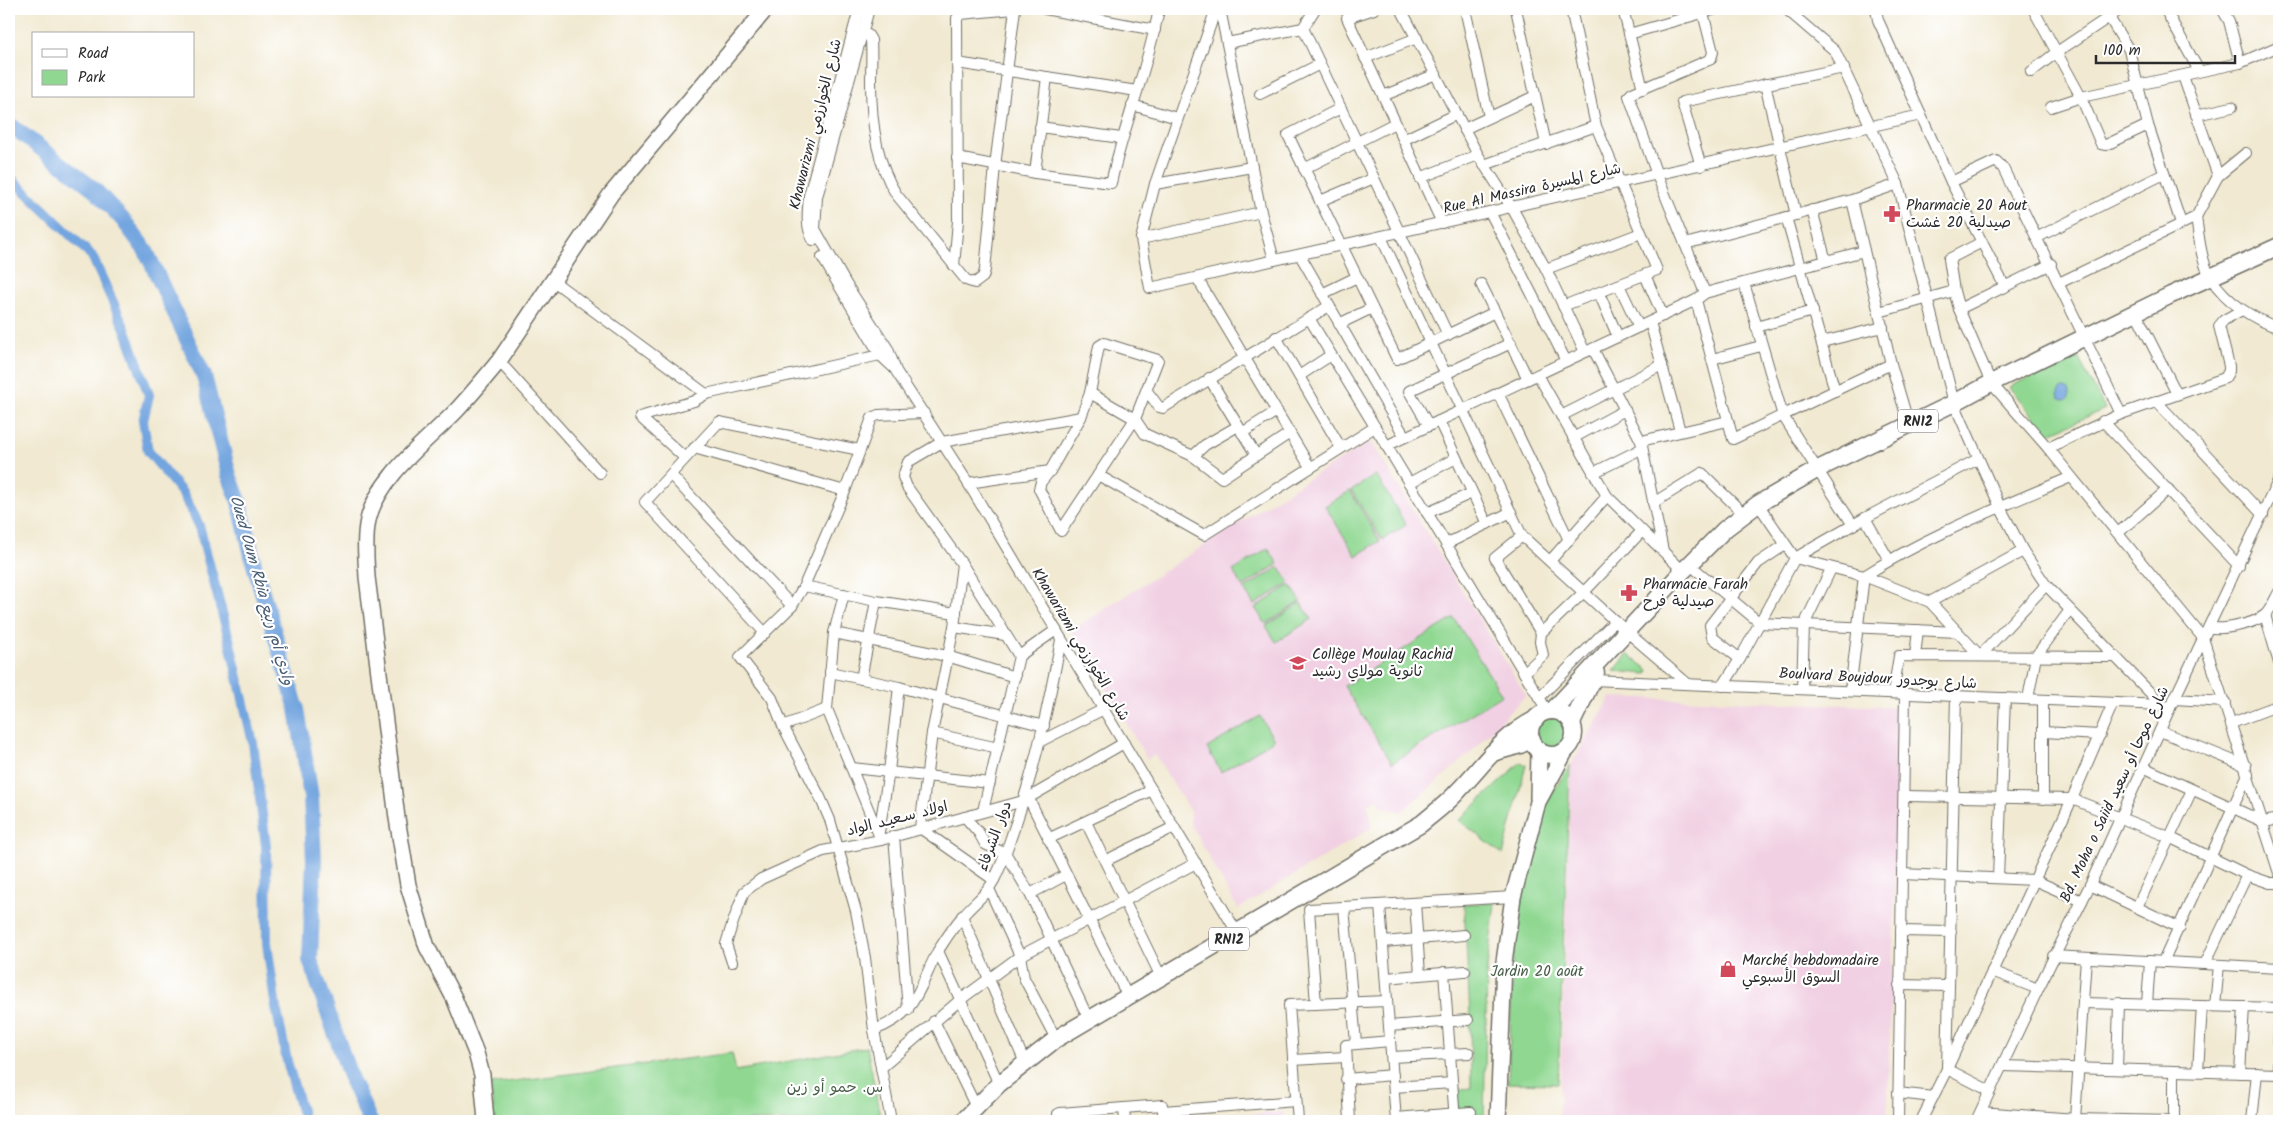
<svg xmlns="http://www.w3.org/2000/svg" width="2288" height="1130" viewBox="0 0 2288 1130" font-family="Kalam,'Playpen Sans Arabic',sans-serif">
<rect width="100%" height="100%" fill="#fff"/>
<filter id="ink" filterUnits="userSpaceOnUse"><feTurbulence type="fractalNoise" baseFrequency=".02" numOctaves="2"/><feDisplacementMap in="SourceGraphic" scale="10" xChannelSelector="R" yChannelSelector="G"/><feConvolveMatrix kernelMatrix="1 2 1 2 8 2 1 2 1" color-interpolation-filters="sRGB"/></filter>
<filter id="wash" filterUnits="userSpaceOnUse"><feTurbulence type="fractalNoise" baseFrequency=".0096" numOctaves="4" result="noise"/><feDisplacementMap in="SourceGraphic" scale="20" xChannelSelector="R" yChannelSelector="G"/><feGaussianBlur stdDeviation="1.12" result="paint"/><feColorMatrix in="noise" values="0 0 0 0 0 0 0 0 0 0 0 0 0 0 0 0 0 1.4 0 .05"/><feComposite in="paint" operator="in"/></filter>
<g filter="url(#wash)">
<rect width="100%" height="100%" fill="#f1e9d1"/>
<g fill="#f1d0e3">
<path d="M1371,442L1526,695L1469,754L1401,812L1382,807L1378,799L1367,804L1370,812L1371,828L1238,909L1190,823V811L1155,755L1147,759L1072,630L1308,479Z"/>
<path d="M1611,697L1901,707L1887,1121H1559L1571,765Z"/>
<path d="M1283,1112L1284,1121H1173Z"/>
</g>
<g fill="#90d892" stroke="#5e825e">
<path d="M2077,355L2105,409L2048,434L2009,387Z"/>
<path d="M1376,475L1406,525L1382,540L1351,490Z"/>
<path d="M1350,491L1380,541L1356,556L1325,506Z"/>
<path d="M1268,548L1278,564L1243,587L1233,571Z"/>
<path d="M1279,567L1290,583L1254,605L1244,589Z"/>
<path d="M1290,585L1301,601L1266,624L1255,608Z"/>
<path d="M1301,603L1312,619L1276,642L1266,626Z"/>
<path d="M1454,618L1502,695L1392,763L1344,686Z"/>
<path d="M1628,654L1649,670L1647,674L1614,671Z"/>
<path d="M1260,716L1274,740L1221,772L1207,748Z"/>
<circle cx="1553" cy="733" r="16"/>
<path d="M1521,762L1526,765L1503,855L1459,820Z"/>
<path d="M1570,765L1558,1084L1508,1083L1513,960L1519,913L1531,854L1544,806Z"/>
<path d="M1495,903L1487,968L1484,1121H1456L1453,1090L1471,1088L1470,1015L1464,904Z"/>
<path d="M867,1047L881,1121H494L491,1084L732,1053L736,1071Z"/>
</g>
<circle fill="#73a5df" stroke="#4f6885" cx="2064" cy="394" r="6"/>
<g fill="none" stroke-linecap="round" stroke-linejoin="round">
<path stroke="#73a5df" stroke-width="10" d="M9,176L92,256L126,331L149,395L143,421L148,451L183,494L199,525L230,643L253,743L266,846L267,943L275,1002L287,1061L304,1121"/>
<path stroke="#73a5df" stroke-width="16" d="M9,124L94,189L123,220L146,251L204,376L229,475L239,501L255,568L297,709L311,797L314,860L310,960L351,1079L370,1121"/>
</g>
</g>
<g filter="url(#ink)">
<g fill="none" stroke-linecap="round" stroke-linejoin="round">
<g stroke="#706e65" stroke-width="12">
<g id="minor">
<path d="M869,9L817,197L815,229L846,284L888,349L896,371L968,483L1238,934"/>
<path d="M1045,9L1155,30"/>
<path d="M1216,9L1155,184L1141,239L1150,288L1921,115"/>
<path d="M1220,9L1261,212L1274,260"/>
<path d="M1374,9L1347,18L1442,223"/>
<path d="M1401,9L1478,155L1512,208L1546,269L1585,352"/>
<path d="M1465,9L1489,117"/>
<path d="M1516,9L1546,144"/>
<path d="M1623,9L1643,89"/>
<path d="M1702,9L1713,52L1711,59L1632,93L1629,96L1657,175L1705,293"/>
<path d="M1786,9L1835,51L1898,184L1954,403L2000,507L2023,551L2046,585L2162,705L2170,708"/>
<path d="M1876,9L1878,20L1951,182L2005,287"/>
<path d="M2033,9L2081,97L2101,144L2106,145L2148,125"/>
<path d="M2104,9L2129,50L2148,125L2181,223"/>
<path d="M2165,9L2199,71"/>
<path d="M2222,9L2229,21L2240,63"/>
<path d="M1303,28L1448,335"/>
<path d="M854,30L868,35L871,40C872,54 871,68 871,82C871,119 876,162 896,194L966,280L975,283L983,277L985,270L995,166L1015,9"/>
<path d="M1629,34L1716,9"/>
<path d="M1227,43L1303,28L1315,9"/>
<path d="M1365,58L1417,38"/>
<path d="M957,63L1137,91"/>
<path d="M2031,72L2057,52L2121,9"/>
<path d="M2183,76L2218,176"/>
<path d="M1765,84L1796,215"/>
<path d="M1260,94L1320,64"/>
<path d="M1383,96L1436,74"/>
<path d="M1132,105L1177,118"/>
<path d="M2051,107L2081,97L2240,63L2279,46"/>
<path d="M1341,108L1288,135L1397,359L1495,312"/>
<path d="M2196,115L2232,107"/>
<path d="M1040,127L1121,138"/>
<path d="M1464,129L1535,96"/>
<path d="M1403,140L1457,114"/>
<path d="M957,158L1035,173L1111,183C1124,124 1148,68 1159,9"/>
<path d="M1484,165L1596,126"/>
<path d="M1701,166L1682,102L1844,68"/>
<path d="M1304,169L1395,123"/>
<path d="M1035,173L1047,77"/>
<path d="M1420,178L1478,155"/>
<path d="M1951,182L1996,161L2003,168L2121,414"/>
<path d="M1155,184L1252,167"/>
<path d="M1852,200L1891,364L1909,425"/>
<path d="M1320,201L1374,178"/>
<path d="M1812,210L1826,261"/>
<path d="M1490,212L1566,361"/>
<path d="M1786,217L1835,391"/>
<path d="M2196,217C2199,237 2201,261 2211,278C2226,302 2253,319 2279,328"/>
<path d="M1381,237L1522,536L1626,631L1688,684"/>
<path d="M2038,237L2164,174"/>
<path d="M1141,239L1261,212"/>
<path d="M813,240C805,225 808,212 809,195L859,9"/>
<path d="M1685,244L1852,200L1898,184"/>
<path d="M1300,255L1405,437"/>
<path d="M822,257L880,355L894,368"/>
<path d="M954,266L958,221L957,18L961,14L1014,9"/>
<path d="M1546,269L1641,233"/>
<path d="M1645,275L1663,316"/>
<path d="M1197,278L1310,467"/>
<path d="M552,280L706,394"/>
<path d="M1744,283L1783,416L1853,525"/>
<path d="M2059,283L2196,217L2218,176L2246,153"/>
<path d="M1481,284L1528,379"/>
<path d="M1619,285L1639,327"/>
<path d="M1954,291L1959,309L1991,383L2048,448L2203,638L2279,873"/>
<path d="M1599,293L1618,337"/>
<path d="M1322,294L1357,277"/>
<path d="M1696,300L1733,439L1891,364"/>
<path d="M1563,306L1657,270L1596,126L1571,9"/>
<path d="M1959,309L2051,264"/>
<path d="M1879,312L1954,291L1949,259L1982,242"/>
<path d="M2136,313L2177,394"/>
<path d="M1309,318L1548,712"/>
<path d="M1650,322L1680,431"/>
<path d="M1339,324L1372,308"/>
<path d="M1756,327L1813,311"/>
<path d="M1276,337L1341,448"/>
<path d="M1822,342L1883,327"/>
<path d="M1593,349L1641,441L1663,551"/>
<path d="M1712,359L1761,346"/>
<path d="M499,361L600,473"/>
<path d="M1538,375L1607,496L1683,571"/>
<path d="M1299,376L1331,355"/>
<path d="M1209,378L1256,455"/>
<path d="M1147,391L1159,407L1163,408L1329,306"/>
<path d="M1090,393L1099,346L1104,343L1158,360L1135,419L1145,434L1193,456L1205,445L1238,426"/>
<path d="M1498,393L1569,540"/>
<path d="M2156,401L2263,515"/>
<path d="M1561,416L1662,365"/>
<path d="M1439,421L1487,524"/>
<path d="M2103,421L2239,566"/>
<path d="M1429,426L1409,391L1511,343"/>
<path d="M1242,433L1277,411"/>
<path d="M1573,438L1625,410"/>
<path d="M1641,441L1728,421"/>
<path d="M1386,446L1696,300L1705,293L1864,251"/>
<path d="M694,448L845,491"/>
<path d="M2048,448L2121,414L2225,378L2229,371V366L2219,326L2224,320L2242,310"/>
<path d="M1193,456L1222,478L1290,433"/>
<path d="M685,458L640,417L694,401L706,394L880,355L884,352"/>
<path d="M1050,471L1041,482L1039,489L1061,531L1135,419L1090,393L1081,417"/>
<path d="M1593,473L1641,449"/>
<path d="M671,475L792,606"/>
<path d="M1098,475L1204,535L1375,427"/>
<path d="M968,483L1050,471L1081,417L942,442L908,462L903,477L907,487L962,564L1019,656"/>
<path d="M1409,483L1456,458"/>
<path d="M1653,503L1702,473L1744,514"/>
<path d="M1758,504L1795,558L1864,576L1930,602L1980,656L2046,585"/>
<path d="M1427,513L1472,493"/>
<path d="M1865,518L1889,560"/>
<path d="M2118,533L2168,489"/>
<path d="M1522,536L1495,558L1541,633"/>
<path d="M1446,544L1511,512"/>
<path d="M1550,561L1607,496"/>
<path d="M962,564L954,627L932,733L920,828L994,880"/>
<path d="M1689,564L1760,623L1958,632"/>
<path d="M804,586L876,601L956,613"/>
<path d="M844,594L834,633L827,709L881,840"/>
<path d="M1930,602L2023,551"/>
<path d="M2265,615L2279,663"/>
<path d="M954,627L1005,635"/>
<path d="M2209,627C2221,631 2254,624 2265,615C2271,610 2275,598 2279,592"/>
<path d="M765,633L645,502L719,422L860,450"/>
<path d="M834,633L947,656L1015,677"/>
<path d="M1915,656L1918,630"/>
<path d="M1740,659L1712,637L1710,625L1758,563L1785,545"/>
<path d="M830,672L899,687L1044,726"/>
<path d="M1524,673L1543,655L1540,642L1541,633L1584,592L1642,531"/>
<path d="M861,679L876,601"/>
<path d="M1592,680L2162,705"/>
<path d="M1723,686L1740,659L1795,558L1865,518L1978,459"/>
<path d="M1802,689L1804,625L1831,569"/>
<path d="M1850,691L1864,576C1928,535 2001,507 2071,477"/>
<path d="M1893,693L1899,656L2116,657"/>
<path d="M1956,696L1947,1069L1990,1091"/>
<path d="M1539,698L1615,621"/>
<path d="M2028,699L2036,656L2070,610"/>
<path d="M2174,699L2225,702"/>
<path d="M2232,723L2279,705"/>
<path d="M783,726L827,709"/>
<path d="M2160,731L2246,766"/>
<path d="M2043,732L2100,735"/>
<path d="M932,733L998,748"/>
<path d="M1041,741L1104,709"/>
<path d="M2143,767L2264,822L2279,819"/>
<path d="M852,768L990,783"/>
<path d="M1905,796L2072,799L2169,837L2247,875L2270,883H2279"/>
<path d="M1029,799L1128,997"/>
<path d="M2043,799V700"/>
<path d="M983,811L1019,656L1056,630"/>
<path d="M965,817L979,833L985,844L1006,854L1030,894L1089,1020"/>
<path d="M1086,822L1162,979"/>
<path d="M879,832L889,771L899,687"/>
<path d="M894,836L908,1010"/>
<path d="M1048,839L1152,790"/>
<path d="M1105,861L1174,827"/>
<path d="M1902,874L2034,880L2082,901"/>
<path d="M1998,878L2005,698"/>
<path d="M2090,885L2180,928"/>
<path d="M989,889L1020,956L1024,978L1056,1039"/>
<path d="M1030,894L1066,875"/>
<path d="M1415,903L1420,975"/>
<path d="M1380,905L1396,1121"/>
<path d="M1344,907L1356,1043"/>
<path d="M2137,907L2192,790"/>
<path d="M962,916L1025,1063"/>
<path d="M1901,931L1951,932"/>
<path d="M1383,942L1464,935"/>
<path d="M938,951L999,1084"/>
<path d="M2053,956L2279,968"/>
<path d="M732,962L726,944L732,925L744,892L761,879L823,851L881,840L1023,801L1124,743"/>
<path d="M2163,962L2248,774"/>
<path d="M2205,964L2247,875"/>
<path d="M1992,971L2038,989"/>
<path d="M1444,972L1455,1121"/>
<path d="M1386,978L1465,971"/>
<path d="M1899,985L1949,986"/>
<path d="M2083,1003L2279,1008"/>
<path d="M1316,1004L1309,909L1513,897"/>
<path d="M2147,1004L2150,961"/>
<path d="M2215,1006L2219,965"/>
<path d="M934,1021L976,1107"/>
<path d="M1389,1026L1468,1020"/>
<path d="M874,1030C918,1014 918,988 938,951C945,940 953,927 962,917C972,904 987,895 994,880C1004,861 1010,840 1017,820C1037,761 1049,701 1061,640"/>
<path d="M1392,1057L1469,1053"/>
<path d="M1293,1060L1346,1057"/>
<path d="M2002,1066L2279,1074"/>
<path d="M881,1068L960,1000L1020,956L1196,863"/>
<path d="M2117,1069L2119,1003"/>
<path d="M2198,1071L2202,1006"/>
<path d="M2240,1073L2244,1007"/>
<path d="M2278,1074L2279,1028"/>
<path d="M1346,1079L1393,1075"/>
<path d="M1394,1087L1452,1083"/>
<path d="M1898,1093L1933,1097"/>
<path d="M1124,1108L1125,1121"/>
<path d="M1163,1111L1164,1121"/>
<path d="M1981,1112L2075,1119L2173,1121"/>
<path d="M1396,1118L1471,1112"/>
<path d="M2075,1119L2086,958"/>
<path d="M891,1121L874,1030L865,958L856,911L830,820L820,797L783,726L772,698L740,657L792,606L804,586L845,491L872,418L878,415L924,413"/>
<path d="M1059,1121L1058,1114L1060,1113L1162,1105L1163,1111L1296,1101"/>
<path d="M1298,1121L1289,1005L1387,1001"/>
<path d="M1350,1121L1346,1045L1390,1041"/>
<path d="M1898,1121L1905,694"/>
<path d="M1921,1121L1947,1069L2072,799L2113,703"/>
<path d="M1976,1121L2038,989L2090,885L2170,708L2279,479"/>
<path d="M2174,1121V1071"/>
<path d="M2252,1121L2257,1073"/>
</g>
</g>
<g stroke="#706e65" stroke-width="18">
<g id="secondary">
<path d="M1538,798L1539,750"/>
<path d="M486,1121L482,1075L476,1053L454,998L427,947L408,885L397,818L367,577C366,558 364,538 368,520C378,477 427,441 456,411C471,395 485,378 499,361L611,194L766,9"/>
<path d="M1498,1121L1504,962L1513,897L1538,802L1566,750"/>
</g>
</g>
<g stroke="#706e65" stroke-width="19">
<g id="primary">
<path d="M1552,711L1683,571L1725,529L1758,504L1818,469L1954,403L1991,383L2171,295L2279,246"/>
<circle cx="1552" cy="733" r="22"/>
<path d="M1572,723L1596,673"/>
<path d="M1492,753L1520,745L1532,739"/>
<path d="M963,1121L999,1084L1056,1039L1421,824C1434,813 1448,803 1459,790C1484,764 1503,735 1536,719"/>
</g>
</g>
<use href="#minor" stroke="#fff" stroke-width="10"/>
<use href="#secondary" stroke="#fff" stroke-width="15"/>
<use href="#primary" stroke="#fff" stroke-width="16"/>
</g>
</g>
<defs>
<g id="pharmacy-bare" transform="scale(1.35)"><path d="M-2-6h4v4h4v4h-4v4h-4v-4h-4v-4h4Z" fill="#d1495b" stroke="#fff" stroke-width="2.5" paint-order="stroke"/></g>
<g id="school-bare" transform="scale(1.35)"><path d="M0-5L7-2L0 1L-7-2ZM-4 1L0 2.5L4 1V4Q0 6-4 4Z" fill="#d1495b" stroke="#fff" stroke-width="2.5" paint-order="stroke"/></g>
<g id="shop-bare" transform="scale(1.35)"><path d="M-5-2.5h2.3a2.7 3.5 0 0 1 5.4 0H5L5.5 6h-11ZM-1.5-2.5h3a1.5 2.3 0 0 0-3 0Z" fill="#d1495b" stroke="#fff" stroke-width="2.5" paint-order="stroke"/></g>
</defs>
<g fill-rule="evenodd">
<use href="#pharmacy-bare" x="1892" y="214"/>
<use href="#pharmacy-bare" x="1629" y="593"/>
<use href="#school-bare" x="1298" y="663"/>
<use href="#shop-bare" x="1728" y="969"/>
</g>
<g text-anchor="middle" stroke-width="4.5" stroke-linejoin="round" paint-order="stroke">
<g fill="#fff" stroke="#6b6b6b" stroke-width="1">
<rect x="1898" y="409.5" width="40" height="23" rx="4"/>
<rect x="1209" y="927.5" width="40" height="23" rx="4"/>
</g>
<g font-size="14" font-weight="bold" fill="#2b2b2b">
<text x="1918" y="426">RN12</text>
<text x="1229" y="944">RN12</text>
</g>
<g font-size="15" fill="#2b2b2b" stroke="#fff">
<text transform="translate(815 124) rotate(-76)" y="5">Khawarizmi شارع الخوارزمي</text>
<text transform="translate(1532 188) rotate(-13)" y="5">Rue Al Massira شارع المسيرة</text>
<text transform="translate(1081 644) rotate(59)" y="5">Khawarizmi شارع الخوارزمي</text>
<text transform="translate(1878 678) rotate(3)" y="5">Boulvard Boujdour شارع بوجدور</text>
<text transform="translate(2114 794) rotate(-65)" y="5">Bd. Moha o Saiid شارع موحا أو سعيد</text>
<text transform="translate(897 818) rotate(-14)" y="5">اولاد سـعيـد الواد</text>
<text transform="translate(994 836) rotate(-70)" y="5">دوار الشرفاء</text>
</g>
<g font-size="15" fill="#2b2b2b" stroke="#fff" text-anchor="start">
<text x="1906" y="210">Pharmacie 20 Aout<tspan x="1906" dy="17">صيدلية 20 غشت</tspan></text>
<text x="1643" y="589">Pharmacie Farah<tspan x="1643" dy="17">صيدلية فرح</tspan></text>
<text x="1312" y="659">Collège Moulay Rachid<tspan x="1312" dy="17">ثانوية مولاي رشيد</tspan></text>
<text x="1742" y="965">Marché hebdomadaire<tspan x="1742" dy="17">السوق الأسبوعي</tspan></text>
</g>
<g font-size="15" fill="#495f4a" stroke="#fff">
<text x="1537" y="976">Jardin 20 août</text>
<text x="835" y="1092">س. حمو أو زين</text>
</g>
<g font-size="16" font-style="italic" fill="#485c73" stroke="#fff">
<text transform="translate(263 590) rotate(74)" y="6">Oued Oum Rbia وادي أم ربيع</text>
</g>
</g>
<rect width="2288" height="1130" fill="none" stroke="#fff" stroke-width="30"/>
<rect x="32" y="32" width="162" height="65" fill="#ffffff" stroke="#aaaaaa"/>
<rect x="42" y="49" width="25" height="8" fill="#ffffff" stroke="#aaaaaa"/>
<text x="78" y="58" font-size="15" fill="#2b2b2b">Road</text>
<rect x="42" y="70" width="25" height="15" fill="#90d892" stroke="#aaaaaa"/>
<text x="78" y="82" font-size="15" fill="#2b2b2b">Park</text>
<path d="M2096 55v8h139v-8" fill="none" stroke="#2b2b2b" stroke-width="2.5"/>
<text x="2103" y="55" font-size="15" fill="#2b2b2b" stroke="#ffffff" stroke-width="4" paint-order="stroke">100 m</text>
</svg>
